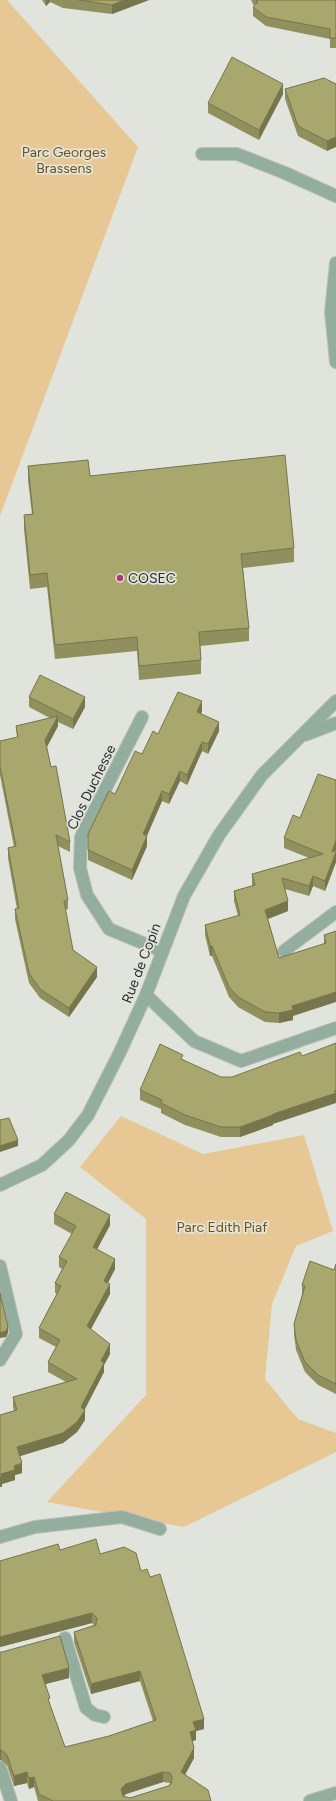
<svg xmlns="http://www.w3.org/2000/svg" width="336" height="1801" viewBox="0 0 336 1801" font-family="Figtree,sans-serif">
<rect width="100%" height="100%" fill="#e0e4dd"/>
<g fill="#e7c894">
<path d="M0,0H7L138,147L0,516Z"/>
<path d="M121,1116L203,1154L304,1135L333,1231L296,1246L272,1304L265,1379L298,1419L336,1433V1452L184,1527L47,1502L146,1395V1219L80,1167Z"/>
</g>
<g fill="none" stroke-linecap="round" stroke-linejoin="round">
<g stroke="#bbbfb9" stroke-width="14">
<g id="lane">
<path d="M202,154H237L285,173L336,196"/>
<path d="M142,717L81,837L80,868L87,895L109,929L162,951"/>
<path d="M284,951L336,912"/>
<path d="M146,995L194,1041L241,1061L336,1028"/>
<path d="M0,1266L16,1334L0,1360"/>
<path d="M65,1638L86,1708L95,1715L104,1717"/>
<path d="M0,1767L11,1801"/>
</g>
</g>
<g stroke="#bbbfb9" stroke-width="14">
<g id="street">
<path d="M336,263L331,312L336,362"/>
<path d="M305,735L336,723"/>
<path d="M0,1185L42,1165L69,1140L88,1115L120,1052L146,995L184,896L219,835L262,775L336,701"/>
<path d="M0,1537L35,1527L122,1517L160,1529"/>
<path d="M310,1801L336,1793"/>
</g>
</g>
<use href="#lane" stroke="#93ad9f" stroke-width="12"/>
<use href="#street" stroke="#93ad9f" stroke-width="12"/>
</g>
<g fill="#90905e" fill-rule="evenodd">
<path d="M42,0H149L112,14L63,8L50,2L46,6Z"/>
<path d="M251,0H336V48H330V39L266,26L253,16V7L254,6Z"/>
<path d="M336,84L327,151L298,136L285,99V89Z"/>
<path d="M283,94L259,140L208,113V103Z"/>
<path d="M28,466L90,476L294,548V562L243,568L249,628V641L200,646L201,660V674L139,680L137,651L55,659L47,587L30,589L24,529V515L32,514L28,480Z"/>
<path d="M29,697L85,707L73,729L58,722V726L47,747L51,767L70,842V852L58,846L68,900V909L65,910L73,950L97,977L69,1017L40,998L29,983L15,919V909H17L8,858V848L14,847L0,775V741L17,738L16,726L50,718L29,707Z"/>
<path d="M202,711L201,714L219,731L208,754L202,751L187,785L180,781L169,804L162,801L147,836V846L132,880L88,860V834L142,754L158,734Z"/>
<path d="M336,780V862L325,891L313,886L309,896L285,889L288,911L268,919L279,958L324,944V935L336,931L293,1016V1020L279,1023L265,1022L238,1007L229,997L212,956H210L205,935V925L238,916L234,901V891L252,886V874L309,858L284,848V838L300,818Z"/>
<path d="M183,1059L273,1124V1125L240,1137H221L185,1125L161,1113V1109L140,1100V1090Z"/>
<path d="M54,1214L110,1225L97,1249L115,1269L108,1283L110,1294L91,1329L110,1354L104,1365V1372L84,1410L85,1420L77,1432L63,1443L20,1456L22,1473L15,1475V1480L2,1484V1487H0V1415L14,1411L13,1407V1397L66,1382L48,1372V1362L56,1347L39,1338V1328L57,1294L55,1293V1283L62,1269L59,1267V1257L72,1234L54,1224Z"/>
<path d="M336,1264V1394L318,1385L305,1372L296,1350L294,1334V1324L302,1295V1285L334,1270Z"/>
<path d="M60,1550L100,1554L141,1571L204,1729L196,1731V1740L192,1741L194,1758L185,1775L211,1801H38L34,1787L29,1789L27,1783L14,1786L7,1765L1,1760L0,1652L69,1678L45,1684L50,1705L65,1747L109,1736L153,1721L140,1681L91,1694L74,1642V1632L94,1625L92,1623L0,1647V1561ZM163,1782L170,1783V1784L168,1786L130,1798L123,1796L126,1794Z"/>
</g>
<g fill="#76754c">
<path d="M46,0H50V2L46,6Z"/>
<path d="M124,0H149L112,14V5Z"/>
<path d="M283,84V94L259,140V130Z"/>
<path d="M336,137V147L327,151V141Z"/>
<path d="M85,697V707L73,729V719Z"/>
<path d="M202,701V711L197,722V712Z"/>
<path d="M58,716V726L45,750V740Z"/>
<path d="M219,722V731L208,754V744Z"/>
<path d="M202,742V751L187,785V775Z"/>
<path d="M180,771V781L169,804V794Z"/>
<path d="M162,791V801L143,844V834Z"/>
<path d="M147,836V846L132,880V870Z"/>
<path d="M336,840V850L332,862V852Z"/>
<path d="M336,852V862L325,891V881Z"/>
<path d="M313,876V886L309,896V886Z"/>
<path d="M288,901V911L265,920V910Z"/>
<rect x="210" y="946" width="2" height="10"/>
<path d="M97,967V977L69,1017V1008Z"/>
<path d="M336,992V1002L293,1016V1020L279,1023V1013L292,1006Z"/>
<path d="M336,1090V1103L273,1124V1125L240,1137V1127L273,1114Z"/>
<path d="M18,1140V1146L0,1152V1146Z"/>
<path d="M110,1215V1225L93,1257V1247Z"/>
<path d="M115,1259V1269L104,1290V1281Z"/>
<path d="M110,1284V1294L87,1336V1326Z"/>
<path d="M8,1327V1333L6,1337L0,1338V1333Z"/>
<path d="M110,1344V1354L104,1365V1372L81,1417V1407L101,1361Z"/>
<path d="M85,1410V1420L77,1432L63,1443L17,1457V1447Z"/>
<path d="M22,1463V1473L15,1475V1480L2,1484V1487H0V1477L1,1474L14,1466Z"/>
<path d="M92,1613V1623L0,1647V1637Z"/>
<path d="M69,1668V1678L42,1685V1675Z"/>
<path d="M140,1671V1681L91,1694V1684Z"/>
<path d="M204,1719V1729L196,1731V1740L190,1742V1732L193,1722Z"/>
<path d="M194,1748V1758L181,1782V1772Z"/>
<rect x="0" y="1750" width="1" height="10"/>
<path d="M27,1772V1783L14,1786V1776Z"/>
<path d="M163,1772V1782L126,1794L121,1799V1789L126,1784Z"/>
<path d="M34,1777V1787L29,1789V1778Z"/>
</g>
<g fill="#a8a76d" stroke="#76754c" fill-rule="evenodd">
<path d="M79,0H124L112,5Z"/>
<path d="M256,0H336V38H330V29L266,17L253,7L258,2Z"/>
<path d="M232,57L283,84L259,130L208,103Z"/>
<path d="M324,78L336,84V137L327,141L298,126L285,89Z"/>
<path d="M285,455L294,548L241,554L249,628L199,632L201,660L139,666L137,637L55,645L47,573L30,575L24,515L33,514L28,466L88,460L90,476Z"/>
<path d="M40,675L85,697L73,719L29,697Z"/>
<path d="M178,692L202,701L197,712L219,722L208,744L202,742L187,775L180,771L169,794L162,791L143,834L147,836L132,870L88,850V834L109,791L115,794L135,751L142,754L153,731L158,734Z"/>
<path d="M58,716L45,740L51,767L56,766L70,842L56,835L68,900L64,901L73,950L97,967L69,1008L40,989L29,973L15,909L19,908L8,848L16,846L0,766V741L18,737L16,726Z"/>
<path d="M318,774L336,780V840L332,852L336,850V852L325,881L313,876L309,886L282,878L288,901L265,910L279,958L326,943L324,935L336,931V992L292,1006L293,1010L279,1013L265,1012L238,997L229,987L212,946H210L205,925L240,915L234,891L255,885L252,874L323,854L284,838L293,815L300,818Z"/>
<path d="M336,1043V1090L334,1091L336,1092V1093L273,1114V1115L240,1127H221L185,1115L161,1103L162,1100L140,1090L160,1044L183,1055L181,1059L221,1077H232L300,1052L302,1056Z"/>
<path d="M9,1118L18,1140L0,1146V1120Z"/>
<path d="M66,1192L110,1215L93,1247L115,1259L104,1281L110,1284L87,1326L110,1344L101,1361L104,1363L81,1407L85,1410L77,1422L63,1433L17,1447L22,1463L14,1466L15,1470L1,1474L2,1477H0V1415L17,1410L13,1397L77,1379L48,1362L60,1340L39,1328L61,1286L55,1283L67,1261L59,1257L76,1226L54,1214Z"/>
<path d="M310,1261L334,1270L336,1264V1384L318,1375L305,1362L296,1340L294,1324L305,1286L302,1285Z"/>
<path d="M0,1293L8,1327L6,1331L0,1333Z"/>
<path d="M96,1539L100,1554L124,1547L136,1553L141,1571L147,1569L150,1577L160,1574L204,1719L193,1722L196,1730L190,1732L194,1748L181,1772L208,1790L211,1801H53L39,1794L34,1777L29,1778L27,1772L14,1776L7,1755L1,1750H0V1652H2L60,1636L69,1668L42,1675L50,1698L48,1699L65,1747L109,1736L156,1720L140,1671L91,1684L74,1632L96,1625L97,1618L92,1613L0,1637V1561L58,1544L60,1550ZM163,1772L170,1773L172,1777L171,1784L168,1786L130,1798L123,1796L121,1789L126,1784Z"/>
</g>
<circle fill="#bd336f" stroke="#e0e4dd" stroke-width="1.5" cx="120" cy="578" r="4"/>
<g text-anchor="middle" stroke-width="3.5" stroke-linejoin="round" paint-order="stroke">
<g font-size="14" fill="#705111" stroke="#e0e4dd">
<text x="64" y="157">Parc Georges<tspan x="64" dy="16">Brassens</tspan></text>
<text x="222" y="1232">Parc Edith Piaf</text>
</g>
<g font-size="14" fill="#282a27" stroke="#e0e4dd" text-anchor="start">
<text x="128" y="583">COSEC</text>
</g>
<g font-size="14" fill="#282a27" stroke="#e0e4dd">
<text transform="translate(91 787) rotate(-64)" y="5">Clos Duchesse</text>
<text transform="translate(141 963) rotate(-69)" y="5">Rue de Copin</text>
</g>
</g>
</svg>
